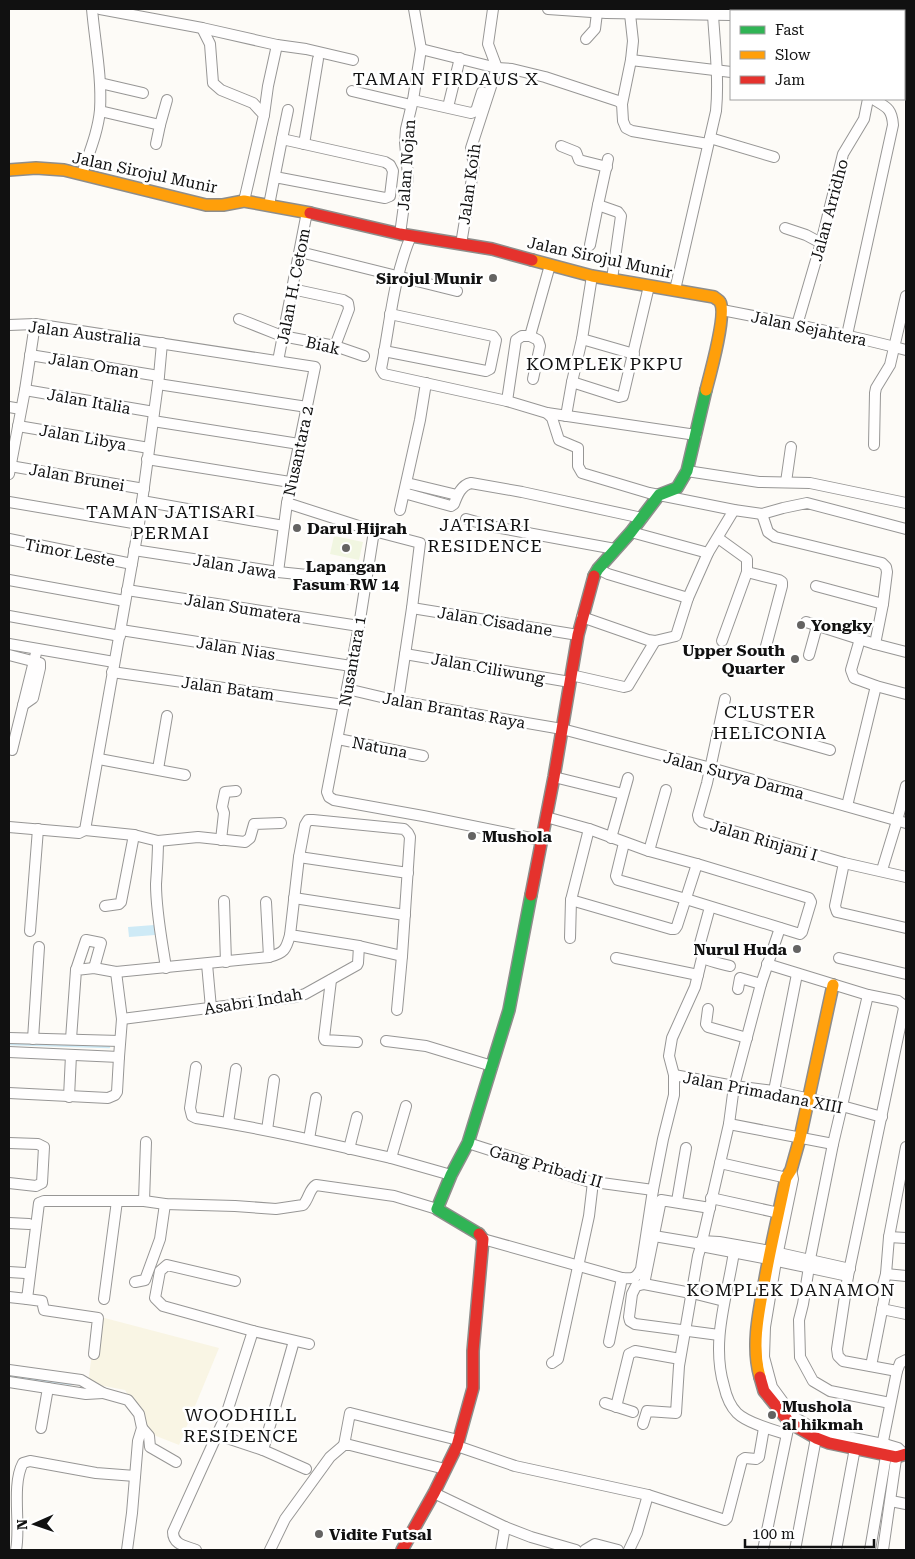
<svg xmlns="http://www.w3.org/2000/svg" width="915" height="1559" viewBox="0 0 915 1559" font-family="'Roboto Serif',serif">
<rect width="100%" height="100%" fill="#fdfbf7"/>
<path fill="#f9f5e4" d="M97,1316L219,1348L179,1445L146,1432L141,1416L125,1390L88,1383Z"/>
<path fill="#f1f6e1" d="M334,536L363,542L359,560L330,554Z"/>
<path fill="#ceeaf6" d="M154,925L155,935L129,937L128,927Z"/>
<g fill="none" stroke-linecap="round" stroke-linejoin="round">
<g stroke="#ceeaf6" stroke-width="2.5">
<path d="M9,1044L109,1047"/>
<path d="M9,1376L71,1384"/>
</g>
<g stroke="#979695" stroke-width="12">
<g id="street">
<path d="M100,9L202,28L277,45L306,49L353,60"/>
<path d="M548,9L606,13L731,15"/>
<path d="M202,28L210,44L213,83L221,90L253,103L264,115L244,201"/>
<path d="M586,39L595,29L597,13"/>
<path d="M421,49L497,68L512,69L545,77L618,101L622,104L623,121L626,128L632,131L708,144"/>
<path d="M631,60L731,72"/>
<path d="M100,83L143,93"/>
<path d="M352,91L411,105"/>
<path d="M413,100L471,113L476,111L482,92"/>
<path d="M622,104L631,60L633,41L630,14"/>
<path d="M448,107L460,58"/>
<path d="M100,111L160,125L156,144"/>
<path d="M264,115L268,86L277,45"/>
<path d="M160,125L167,100"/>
<path d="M710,138L774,157"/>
<path d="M282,139L288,110"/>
<path d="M304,144L318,59"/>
<path d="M561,146L576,152L579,160L607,167"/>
<path d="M608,159L598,205L618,212L621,216L612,279"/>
<path d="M82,174C89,153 98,132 100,110C102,76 95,43 92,9"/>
<path d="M269,205L282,139L385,162L390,165L393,171L390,196L385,198L275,177"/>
<path d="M785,228L806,235L821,243"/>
<path d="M400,234L408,176L405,142L406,129L413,100L421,49L414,9"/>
<path d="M411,236C393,278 390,325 381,369L384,374L507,401L547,413L696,435"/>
<path d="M461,244L474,166L471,148L497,68L488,44L493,9"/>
<path d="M590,245L598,205"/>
<path d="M300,252L457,291"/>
<path d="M292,289L343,300L348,303L349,309L335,346"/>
<path d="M675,290L716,111C719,79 715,47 713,15L711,9"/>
<path d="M722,310C784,322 846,334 906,350"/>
<path d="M239,319L282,336L335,346L364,356"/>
<path d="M9,325L35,324L315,367L287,503L278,572"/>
<path d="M797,325L821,243L843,154L864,119L868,99"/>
<path d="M847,335L893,125C892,108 886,107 873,99"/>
<path d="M530,336L538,340L540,346L533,379"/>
<path d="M582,339L634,354"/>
<path d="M384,351L486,371L490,369L496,340L493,336L390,314"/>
<path d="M30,355L159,376"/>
<path d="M278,361L307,212"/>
<path d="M572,382L619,397L623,396L649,286"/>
<path d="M158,384L307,407"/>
<path d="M25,390L154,412"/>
<path d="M507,401L516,340L522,336H530L550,265"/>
<path d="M9,407L21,409"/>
<path d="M547,413L552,418L559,440L578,448V466L582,473L649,493L734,510L762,514L783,508L807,503L906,529"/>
<path d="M566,416L572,382L582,339L592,276"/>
<path d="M153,421L299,444"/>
<path d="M18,426L149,448"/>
<path d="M874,445L875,393L876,388L890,365L906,296"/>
<path d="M147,459L290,482"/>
<path d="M10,466L144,489"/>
<path d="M687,471L759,482L810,483L906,503"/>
<path d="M9,474L25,390L35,324"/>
<path d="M786,482L791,447"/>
<path d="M407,483L457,495"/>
<path d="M404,493L451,506L454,504C457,496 461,485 471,483L522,492L642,518"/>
<path d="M142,501L284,526"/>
<path d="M9,502L139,524"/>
<path d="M287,503L374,531L420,543L412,608L398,701"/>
<path d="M400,510L420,420L426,383"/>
<path d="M762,514L768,532L775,537L882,563L886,567L887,572L883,604L875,644"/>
<path d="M466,519L495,527L615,549"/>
<path d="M374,531L359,626L327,792L329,797L334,800L423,816L541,840"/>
<path d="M631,532L708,553"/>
<path d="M718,538L747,559V572L779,580L782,582V586L765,650"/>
<path d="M9,539L132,564"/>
<path d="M134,550L278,572L366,581"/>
<path d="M598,569L608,574L688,598"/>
<path d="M9,580L125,601"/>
<path d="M816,586L883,604"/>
<path d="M127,590L359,626"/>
<path d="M412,608L578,635"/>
<path d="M9,616L120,636"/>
<path d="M582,617L648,640L655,641L676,636L688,598L708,553L734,510"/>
<path d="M806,622L875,644L906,652"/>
<path d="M121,630L351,666"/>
<path d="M860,639L851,670L854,678L876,686L906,694"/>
<path d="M722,641L747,572"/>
<path d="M9,644L114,662"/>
<path d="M405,654L570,682"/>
<path d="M9,655L40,663V668L33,698L23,705"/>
<path d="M809,655L817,626"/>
<path d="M112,672L344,705"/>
<path d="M571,675L624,687L628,686L655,641"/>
<path d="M347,689L398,701L562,729L711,768L906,823"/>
<path d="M725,699L707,783L698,815L699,819L702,822L844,863L906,877"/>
<path d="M721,719L830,750"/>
<path d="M338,739L423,756"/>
<path d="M12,750L37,649"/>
<path d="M99,759L185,775"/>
<path d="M158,769L167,716"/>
<path d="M554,777L623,794"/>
<path d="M847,806L876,686"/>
<path d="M546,817L589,829L649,851L697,864L809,898L811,902L802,932L800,934L686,899L618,880L616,876L624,843"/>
<path d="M308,820H313L404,829L408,833L410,837L402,956L359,946L290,935L299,857L305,825Z"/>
<path d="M9,827L79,833L85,830L139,524L159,376L162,343"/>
<path d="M85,830L134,835L158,841L198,837L245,842L250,838L254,824L281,823"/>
<path d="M611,838L628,778"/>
<path d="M221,840L224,813L222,807L225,792L236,791"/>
<path d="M158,841C158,856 157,870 156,884C156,912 162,941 166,968"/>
<path d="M649,851L666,790"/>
<path d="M299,857L408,873"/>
<path d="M844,863L835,906L837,912L906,928"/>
<path d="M882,870L897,821L906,786"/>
<path d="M294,898L405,915"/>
<path d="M571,900L671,929H675L677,926L697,864"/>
<path d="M224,901L226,962"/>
<path d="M266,902L269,957"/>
<path d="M105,906L119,904L121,902L134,835"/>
<path d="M710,907L699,947C699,962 717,962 730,966"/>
<path d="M30,931L38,829"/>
<path d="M570,938L571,900L589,829"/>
<path d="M616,958L698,975"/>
<path d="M839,958L906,974"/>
<path d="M207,964L211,1008"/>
<path d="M767,964L868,995L898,1001L902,1004L904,1008L848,1276L837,1349L838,1356L843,1361L897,1371"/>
<path d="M76,970L86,940L101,943L94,968"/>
<path d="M331,980L324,1038L325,1040L357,1042"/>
<path d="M738,989L740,978L761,984"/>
<path d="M708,1009L706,1024L708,1027L747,1038"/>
<path d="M397,1010L402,956"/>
<path d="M122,1019L295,997L305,994L357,965L358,963L359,946"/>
<path d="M9,1038L120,1041"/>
<path d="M33,1039L39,947"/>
<path d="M71,1039L76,970L94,968L116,972L269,957C284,953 286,950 290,935"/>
<path d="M386,1041L426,1046L492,1066"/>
<path d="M9,1052L119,1057"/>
<path d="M196,1067L190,1108L192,1116L196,1118C262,1128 326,1143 391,1158L406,1106"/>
<path d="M674,1075L734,1086L774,1091L842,1106L882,1117"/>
<path d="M774,1091L797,974"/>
<path d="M9,1093L108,1098L115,1095L117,1092L119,1057L122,1019L116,972"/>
<path d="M69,1097L71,1055"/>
<path d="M228,1123L236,1069"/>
<path d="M729,1124L833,1144"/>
<path d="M267,1130L274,1080"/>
<path d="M309,1139L316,1098"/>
<path d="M9,1143L38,1144L44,1147L42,1183L36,1186L9,1183"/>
<path d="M468,1143L587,1181L653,1190"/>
<path d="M349,1149L357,1117"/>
<path d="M391,1158L451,1175"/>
<path d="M720,1163L792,1179"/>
<path d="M791,1170L793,1179L776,1261L765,1327L764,1357L772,1387L794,1417L818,1431L888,1445L898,1448L904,1454"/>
<path d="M711,1198L779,1213"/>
<path d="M144,1201L146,1142"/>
<path d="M677,1201L686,1148"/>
<path d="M710,1208L661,1200L644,1284L636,1286L632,1294L629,1317L630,1321L635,1324L719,1335"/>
<path d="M9,1223L29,1224"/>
<path d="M654,1236L696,1243L701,1246L768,1259L848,1276"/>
<path d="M889,1237L906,1238"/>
<path d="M483,1239L622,1278C632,1279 636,1279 641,1269L653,1190L663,1139L674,1095V1075L669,1056L672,1038L695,987L702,958"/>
<path d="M701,1241L719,1242L770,1251L850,1269"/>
<path d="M735,1245C729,1292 710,1339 724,1386C726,1395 730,1406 737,1413C747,1423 773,1430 786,1434"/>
<path d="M810,1259L833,1144L868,995"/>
<path d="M809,1267L803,1304L799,1320L800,1357L813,1381L830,1391L890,1403"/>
<path d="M9,1272L25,1273"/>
<path d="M886,1274L906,1276"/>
<path d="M235,1281L167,1265L160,1271L155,1298L163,1306L253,1331L309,1344"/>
<path d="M135,1282L145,1280L160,1239L165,1204"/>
<path d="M644,1284L696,1294L724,1301"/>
<path d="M883,1285L886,1274L889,1237L906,1147"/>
<path d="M9,1297L27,1299L39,1203L44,1201H144L165,1204L235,1206L276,1209L303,1205C309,1199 309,1189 316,1185L394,1196L437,1209"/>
<path d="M27,1299L42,1301L44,1310L98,1318L94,1354"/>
<path d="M104,1299L117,1201"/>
<path d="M882,1309L906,1314"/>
<path d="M609,1342L622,1278"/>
<path d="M552,1363L558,1359L589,1216L593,1182"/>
<path d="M871,1366L885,1295"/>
<path d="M9,1370L81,1380L103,1393L128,1400L139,1414L142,1428L138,1441L132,1513L127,1550"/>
<path d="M9,1382L86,1394L103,1393"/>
<path d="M605,1403L633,1412"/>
<path d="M616,1407L629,1354L635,1351L680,1359"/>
<path d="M643,1424L647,1411L676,1413L679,1366L698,1256L701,1246L729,1124L734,1086L761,984L780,928"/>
<path d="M41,1428L48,1388"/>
<path d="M142,1428L149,1436L150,1447L176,1462"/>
<path d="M218,1435L263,1450L306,1469"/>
<path d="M344,1445L350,1413L458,1440"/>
<path d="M457,1446L515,1466L648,1495L725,1520L727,1518L742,1460L745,1458L756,1459L759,1457L764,1428"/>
<path d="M263,1450L294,1341"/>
<path d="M881,1451L897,1371L900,1363L906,1360"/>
<path d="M434,1493L505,1527L531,1537L576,1550"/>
<path d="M891,1501L906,1504"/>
<path d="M16,1550C21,1526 11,1485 23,1463L30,1461L96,1473L135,1476"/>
<path d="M196,1550C186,1546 173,1545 173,1532L226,1415L253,1331"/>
<path d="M270,1550L285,1519L330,1457L344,1445H350L445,1469"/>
<path d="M501,1550L505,1527"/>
<path d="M585,1550L595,1544L618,1550"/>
<path d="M629,1550L637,1533L648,1495"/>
<path d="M763,1550L788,1429"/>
<path d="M795,1550L816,1438"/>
<path d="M836,1550L855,1448"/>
<path d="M870,1550L887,1450"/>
<path d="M883,1550L897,1452"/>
</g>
</g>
<g stroke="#8e8d8b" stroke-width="14">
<g id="fast">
<path d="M594,576L598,569L631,532L659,495L677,488L687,471L706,390"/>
<path d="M479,1234L437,1209L451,1175L468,1143L509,1010L531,895"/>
</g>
</g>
<g stroke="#8e8d8b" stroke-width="14">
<g id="slow">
<path d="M9,170L36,168L64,170L206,205H223L244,201L310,213"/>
<path d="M532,260L592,276L714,297C716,299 719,300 720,302C727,313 710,375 706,390"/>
<path d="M760,1377C751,1346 759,1311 765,1279C771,1245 779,1212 786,1178L791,1170L800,1138L833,985"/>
</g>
</g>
<g stroke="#8e8d8b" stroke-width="14">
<g id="jam">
<path d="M310,213L400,234L492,249L532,260"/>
<path d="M531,895L554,777L578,635L594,576"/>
<path d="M760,1377L764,1391L790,1423L816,1438L829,1443L896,1457L906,1454"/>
<path d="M402,1550L434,1493L457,1446L473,1388V1351L483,1239L479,1234"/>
</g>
</g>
<use href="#street" stroke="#fffefe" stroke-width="10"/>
<use href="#fast" stroke="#30b455" stroke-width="11"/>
<use href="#slow" stroke="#ff9f0a" stroke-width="11"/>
<use href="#jam" stroke="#e5322d" stroke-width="11"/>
</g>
<g fill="#646362" stroke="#fff" stroke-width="2">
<circle cx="493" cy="278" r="5"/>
<circle cx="297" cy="528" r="5"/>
<circle cx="346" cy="548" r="5"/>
<circle cx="801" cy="625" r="5"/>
<circle cx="795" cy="659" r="5"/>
<circle cx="472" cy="836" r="5"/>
<circle cx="797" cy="949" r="5"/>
<circle cx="772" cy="1415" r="5"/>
<circle cx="319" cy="1534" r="5"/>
</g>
<g text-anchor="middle" stroke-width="5" stroke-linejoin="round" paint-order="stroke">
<g font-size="16" fill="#111" stroke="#fff">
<text transform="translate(406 165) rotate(-86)" y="6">Jalan Nojan</text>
<text transform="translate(145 172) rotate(12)" y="6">Jalan Sirojul Munir</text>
<text transform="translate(469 184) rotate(-82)" y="6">Jalan Koih</text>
<text transform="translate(829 210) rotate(-75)" y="6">Jalan Arridho</text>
<text transform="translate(600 257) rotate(12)" y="6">Jalan Sirojul Munir</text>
<text transform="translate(293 286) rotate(-79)" y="6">Jalan H. Cetom</text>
<text transform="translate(809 328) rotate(12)" y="6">Jalan Sejahtera</text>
<text transform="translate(85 333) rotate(7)" y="6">Jalan Australia</text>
<text transform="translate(323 345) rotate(13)" y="6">Biak</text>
<text transform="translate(94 365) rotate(9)" y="6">Jalan Oman</text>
<text transform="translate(89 401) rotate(10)" y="6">Jalan Italia</text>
<text transform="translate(83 437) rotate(10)" y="6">Jalan Libya</text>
<text transform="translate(298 451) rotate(-78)" y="6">Nusantara 2</text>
<text transform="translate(77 477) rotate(10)" y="6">Jalan Brunei</text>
<text transform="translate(70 552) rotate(11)" y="6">Timor Leste</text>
<text transform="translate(235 566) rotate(9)" y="6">Jalan Jawa</text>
<text transform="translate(243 608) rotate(9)" y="6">Jalan Sumatera</text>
<text transform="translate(495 621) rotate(9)" y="6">Jalan Cisadane</text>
<text transform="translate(236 648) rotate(9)" y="6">Jalan Nias</text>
<text transform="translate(352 661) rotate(-80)" y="6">Nusantara 1</text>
<text transform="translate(488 668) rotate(10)" y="6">Jalan Ciliwung</text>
<text transform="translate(228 688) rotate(8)" y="6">Jalan Batam</text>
<text transform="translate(454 710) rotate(10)" y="6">Jalan Brantas Raya</text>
<text transform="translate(380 747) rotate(11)" y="6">Natuna</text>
<text transform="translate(734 775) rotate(15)" y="6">Jalan Surya Darma</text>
<text transform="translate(764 840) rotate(16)" y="6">Jalan Rinjani I</text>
<text transform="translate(253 1001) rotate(-9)" y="6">Asabri Indah</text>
<text transform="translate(763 1092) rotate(11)" y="6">Jalan Primadana XIII</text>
<text transform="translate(546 1166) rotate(16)" y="6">Gang Pribadi II</text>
</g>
<g font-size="16" font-weight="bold" fill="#111" stroke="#fff" text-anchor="start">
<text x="483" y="284" text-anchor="end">Sirojul Munir</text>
<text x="307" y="534">Darul Hijrah</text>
<text x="346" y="572" text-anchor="middle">Lapangan<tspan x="346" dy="18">Fasum RW 14</tspan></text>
<text x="811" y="631">Yongky</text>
<text x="785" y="656" text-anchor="end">Upper South<tspan x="785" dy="18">Quarter</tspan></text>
<text x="482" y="842">Mushola</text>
<text x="787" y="955" text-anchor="end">Nurul Huda</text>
<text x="782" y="1412">Mushola<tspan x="782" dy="18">al hikmah</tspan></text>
<text x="329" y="1540">Vidite Futsal</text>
</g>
<g font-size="18" letter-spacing="1" fill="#111" stroke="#fff">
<text x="446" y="85">TAMAN FIRDAUS X</text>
<text x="605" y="370">KOMPLEK PKPU</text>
<text x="171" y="518">TAMAN JATISARI<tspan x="171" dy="21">PERMAI</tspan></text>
<text x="485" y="531">JATISARI<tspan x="485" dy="21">RESIDENCE</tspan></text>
<text x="770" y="718">CLUSTER<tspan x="770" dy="21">HELICONIA</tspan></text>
<text x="791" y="1296">KOMPLEK DANAMON</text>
<text x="241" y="1421">WOODHILL<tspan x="241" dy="21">RESIDENCE</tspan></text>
</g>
</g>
<rect width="915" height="1559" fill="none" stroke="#111111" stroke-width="20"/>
<rect x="730" y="10" width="175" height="90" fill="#ffffff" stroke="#a0a0a0"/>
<rect x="740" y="26" width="25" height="8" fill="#30b455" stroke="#a0a0a0"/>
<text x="775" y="35" font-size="15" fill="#111111">Fast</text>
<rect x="740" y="51" width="25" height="8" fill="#ff9f0a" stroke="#a0a0a0"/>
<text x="775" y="60" font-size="15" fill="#111111">Slow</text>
<rect x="740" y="76" width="25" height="8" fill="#e5322d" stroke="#a0a0a0"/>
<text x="775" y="85" font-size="15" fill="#111111">Jam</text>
<g transform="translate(35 1524) rotate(268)" stroke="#ffffff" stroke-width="4" paint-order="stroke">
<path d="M0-4L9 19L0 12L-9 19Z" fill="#111111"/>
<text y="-8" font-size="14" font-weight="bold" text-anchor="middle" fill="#111111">N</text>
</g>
<path d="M745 1539v8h129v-8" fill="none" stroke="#111111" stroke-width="2.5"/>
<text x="752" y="1539" font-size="15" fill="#111111" stroke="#ffffff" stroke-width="4" paint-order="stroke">100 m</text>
</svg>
